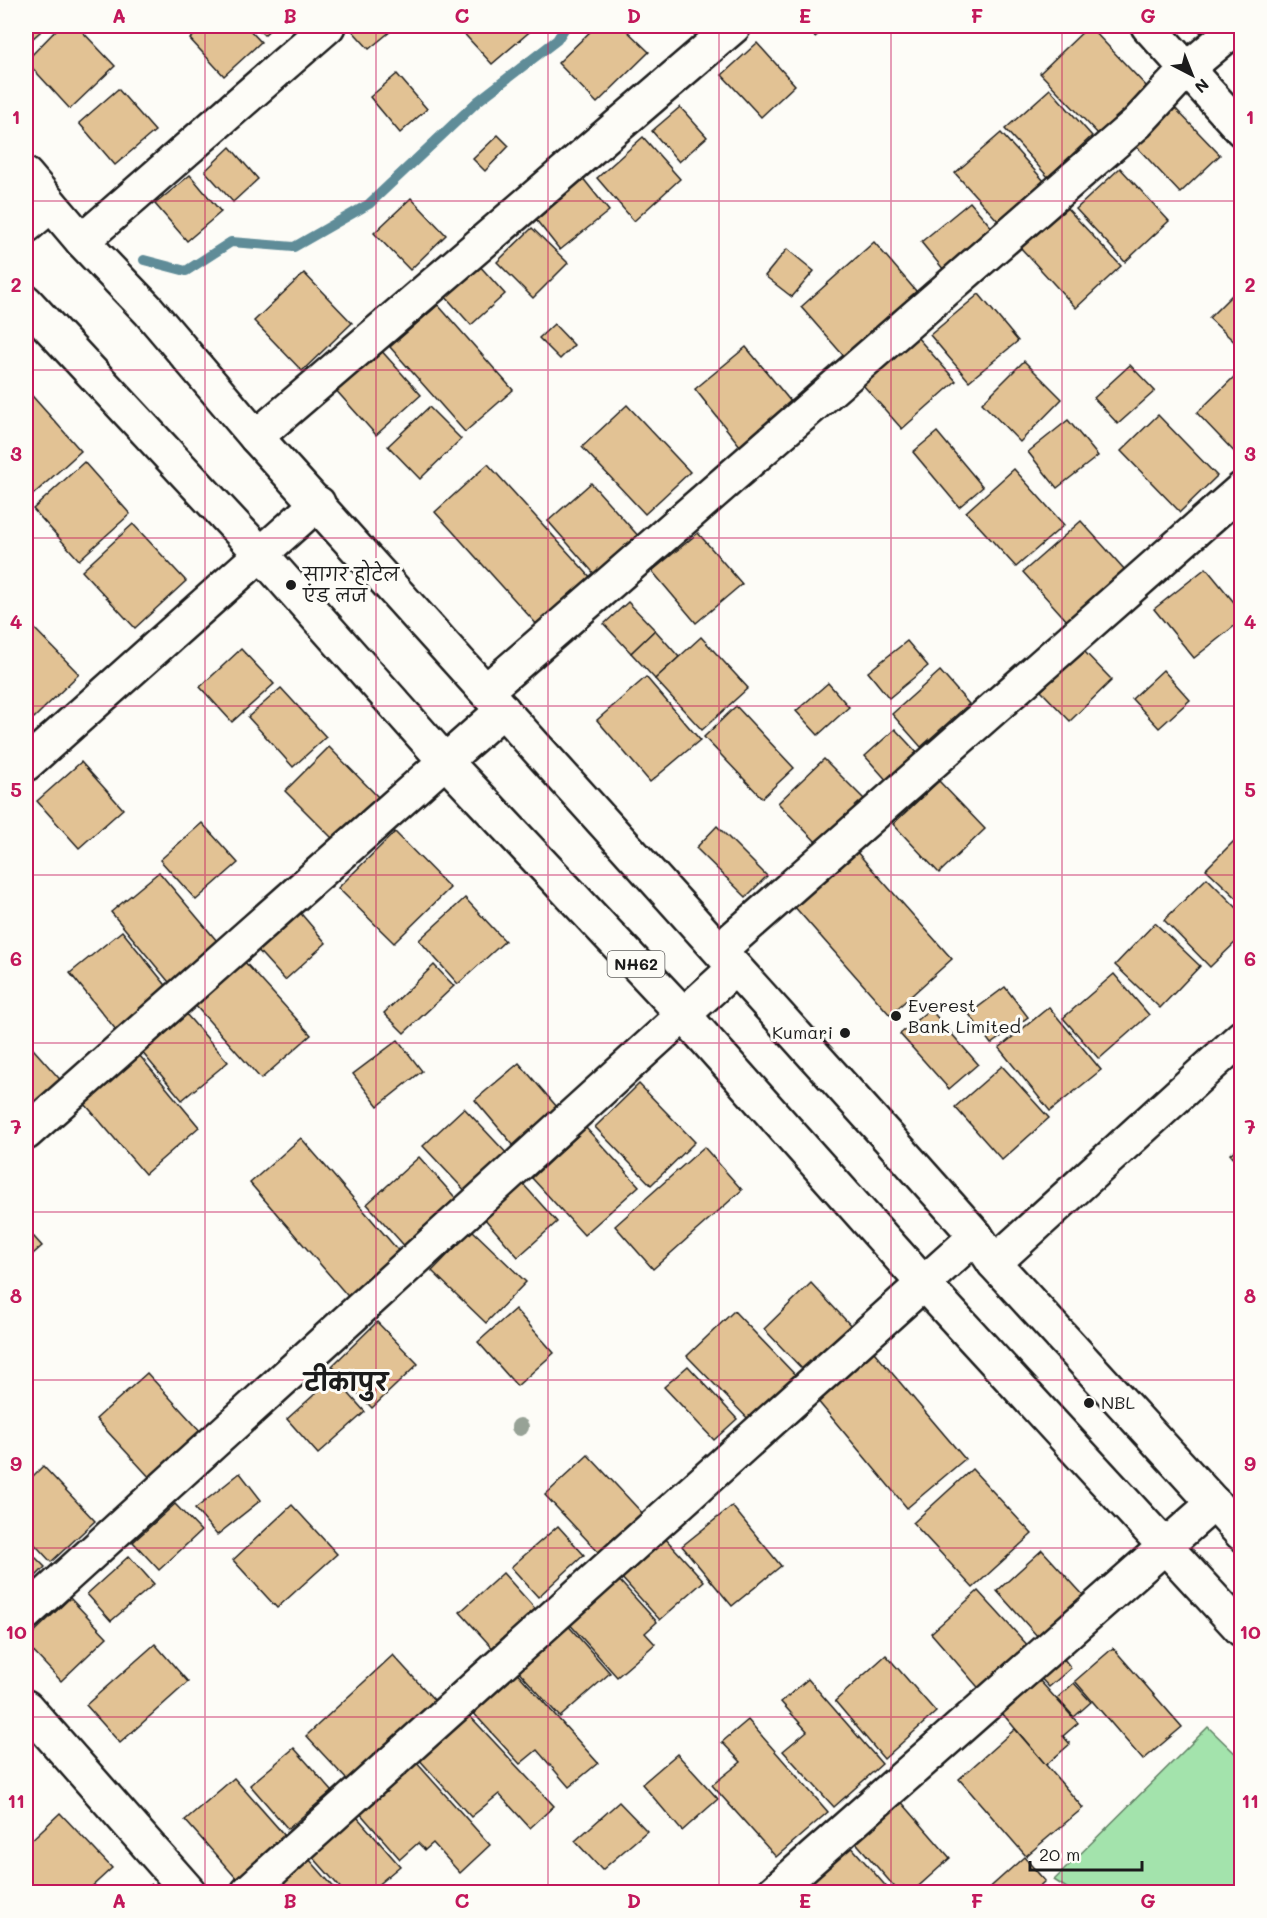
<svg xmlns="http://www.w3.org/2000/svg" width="1267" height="1918" viewBox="0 0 1267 1918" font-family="Mali,'Playpen Sans Deva',sans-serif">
<rect width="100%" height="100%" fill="#fdfcf7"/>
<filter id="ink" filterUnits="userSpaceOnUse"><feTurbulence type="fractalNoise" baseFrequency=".0167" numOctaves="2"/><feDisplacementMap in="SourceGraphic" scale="12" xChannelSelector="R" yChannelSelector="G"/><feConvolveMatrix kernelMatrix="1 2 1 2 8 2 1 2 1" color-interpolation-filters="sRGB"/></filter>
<g filter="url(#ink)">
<path fill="#a3e3ac" stroke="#608064" stroke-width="1.5" d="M1208,1727L1241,1759V1885L1221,1892H1073L1054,1880Z"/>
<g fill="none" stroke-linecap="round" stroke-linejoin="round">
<path stroke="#5f8c98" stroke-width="10" d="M144,260L186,271L231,242L294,247L369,204L478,101L557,40L566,26"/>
</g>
<g fill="#e2c294" stroke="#1c1c1c" stroke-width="1.5">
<path d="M26,26H47L26,44Z"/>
<path d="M60,26H77L115,66L70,109L26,61Z"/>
<path d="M205,26H246L261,42L224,76L190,39Z"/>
<path d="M255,26H274L264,35Z"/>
<path d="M348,26H397L369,49Z"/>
<path d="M457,26H532L534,28L492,64Z"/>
<path d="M596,26H622L649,52L597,103L558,63Z"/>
<path d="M805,26H828L815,37Z"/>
<path d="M1089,26L1149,89L1100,136L1040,73Z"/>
<path d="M1195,26H1210L1201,33Z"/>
<path d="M1242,38V60L1230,48Z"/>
<path d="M757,43L795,85L761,117L722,75Z"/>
<path d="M397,74L427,109L400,133L370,97Z"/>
<path d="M118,89L155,131L115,165L79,123Z"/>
<path d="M1050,89L1092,136L1048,177L1005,129Z"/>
<path d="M680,107L707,137L679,162L652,131Z"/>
<path d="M1174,107L1220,155L1180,193L1135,145Z"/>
<path d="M1001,133L1044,181L998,221L955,173Z"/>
<path d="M498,135L509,146L485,171L473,159Z"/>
<path d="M643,137L680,179L634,221L597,178Z"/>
<path d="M230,147L258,179L233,202L205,171Z"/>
<path d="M1120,168L1169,221L1125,262L1076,209Z"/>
<path d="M578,172L609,211L560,250L529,211Z"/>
<path d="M190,175L221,212L187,241L155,204Z"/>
<path d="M411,198L446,235L410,270L374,233Z"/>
<path d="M970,202L993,229L944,270L921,242Z"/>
<path d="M1064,205L1121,266L1076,308L1019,246Z"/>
<path d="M532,228L568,263L533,298L497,262Z"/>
<path d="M874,242L922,298L849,362L801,307Z"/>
<path d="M787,249L814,271L792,297L765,276Z"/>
<path d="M478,264L505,294L471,325L444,295Z"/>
<path d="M304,273L352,323L302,371L254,321Z"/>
<path d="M979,294L1018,341L969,381L930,335Z"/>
<path d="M1232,295L1242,304V349L1209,318Z"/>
<path d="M438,305L513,390L465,432L390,347Z"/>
<path d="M554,324L574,345L560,359L539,338Z"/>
<path d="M916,336L956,381L902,429L863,385Z"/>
<path d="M746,347L796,408L744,451L695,389Z"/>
<path d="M379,348L421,395L376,435L334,388Z"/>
<path d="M1024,361L1062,399L1020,442L982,403Z"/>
<path d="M1130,365L1155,391L1118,424L1094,398Z"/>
<path d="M1238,373L1242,377V460L1197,413Z"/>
<path d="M26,389L81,451L26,501Z"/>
<path d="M627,405L690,472L645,514L582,447Z"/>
<path d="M429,407L461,439L420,479L388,446Z"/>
<path d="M1158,415L1217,476L1180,512L1121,451Z"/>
<path d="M1068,420L1098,456L1057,488L1028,452Z"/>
<path d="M937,432L983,487L959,507L913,452Z"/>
<path d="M84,462L130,514L79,560L33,509Z"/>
<path d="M488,464L593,580L540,628L435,512Z"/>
<path d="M1014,469L1064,525L1016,567L966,512Z"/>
<path d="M591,483L641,539L598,578L548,521Z"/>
<path d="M1081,521L1125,570L1068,622L1023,572Z"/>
<path d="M133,524L186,581L135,628L82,571Z"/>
<path d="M698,533L742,584L696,623L652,571Z"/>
<path d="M1206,568L1242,612V620L1194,658L1154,609Z"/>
<path d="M628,602L655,630L631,653L604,624Z"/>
<path d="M30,624L79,674L34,718L26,710V629Z"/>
<path d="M655,630L679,657L655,679L631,653Z"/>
<path d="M701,637L748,688L702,730L655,679Z"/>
<path d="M907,641L928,666L889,698L868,672Z"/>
<path d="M241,649L274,684L232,722L200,687Z"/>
<path d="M1083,650L1112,680L1070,721L1041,691Z"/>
<path d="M1163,670L1190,700L1159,728L1132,699Z"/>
<path d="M940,671L969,704L921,747L892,714Z"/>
<path d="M646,677L700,740L650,782L597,720Z"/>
<path d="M828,683L849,707L818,735L796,711Z"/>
<path d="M281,688L326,737L293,767L248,717Z"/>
<path d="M736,706L794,768L762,798L704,737Z"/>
<path d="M895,729L920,756L889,783L865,756Z"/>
<path d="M329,747L381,800L337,843L285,791Z"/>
<path d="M824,759L869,804L823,849L778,803Z"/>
<path d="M81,762L123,809L79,848L37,801Z"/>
<path d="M939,781L985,829L939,873L893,824Z"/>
<path d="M202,823L238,863L196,900L160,860Z"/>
<path d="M717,826L767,876L746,897L696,848Z"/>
<path d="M395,832L450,888L394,943L338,888Z"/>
<path d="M1242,833V903L1206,869Z"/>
<path d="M855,850L952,959L890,1015L793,905Z"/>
<path d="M159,872L222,947L173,987L111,912Z"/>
<path d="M1207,878L1242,913V936L1210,967L1164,920Z"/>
<path d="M465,898L505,941L458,984L419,940Z"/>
<path d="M297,909L326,943L285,980L255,947Z"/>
<path d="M1155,923L1200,966L1160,1008L1115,965Z"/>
<path d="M122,931L173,994L121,1036L70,973Z"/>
<path d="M243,960L311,1035L261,1079L194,1004Z"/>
<path d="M434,965L454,986L404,1033L384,1013Z"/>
<path d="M1114,974L1149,1015L1099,1059L1063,1018Z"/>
<path d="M1005,987L1028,1017L991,1044L969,1014Z"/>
<path d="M1049,1007L1101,1070L1050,1111L999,1048Z"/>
<path d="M930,1009L978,1064L949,1089L900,1034Z"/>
<path d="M186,1014L228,1062L182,1100L141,1051Z"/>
<path d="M398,1040L422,1071L378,1106L353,1074Z"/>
<path d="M26,1041L65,1085L26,1120Z"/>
<path d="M135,1050L199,1127L145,1174L79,1097Z"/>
<path d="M519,1063L564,1115L520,1153L475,1100Z"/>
<path d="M1002,1066L1049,1118L1002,1160L955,1107Z"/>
<path d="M639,1084L695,1142L651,1185L595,1127Z"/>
<path d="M464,1108L510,1157L469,1195L423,1146Z"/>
<path d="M586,1128L639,1186L584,1235L532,1178Z"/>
<path d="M301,1138L403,1256L352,1301L250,1183Z"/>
<path d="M1242,1144V1168L1230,1154Z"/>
<path d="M704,1147L742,1190L653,1269L615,1226Z"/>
<path d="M419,1157L461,1204L409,1251L367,1204Z"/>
<path d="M523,1184L557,1222L518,1257L484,1218Z"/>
<path d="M26,1228L42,1246L26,1260Z"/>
<path d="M472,1230L526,1282L486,1323L432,1271Z"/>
<path d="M811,1283L854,1329L807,1374L764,1329Z"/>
<path d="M515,1309L554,1353L517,1386L478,1342Z"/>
<path d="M734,1311L800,1380L753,1424L687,1356Z"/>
<path d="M377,1322L418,1364L372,1408L332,1366Z"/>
<path d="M869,1346L965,1459L907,1508L812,1394Z"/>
<path d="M688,1366L737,1419L714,1440L664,1387Z"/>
<path d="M147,1373L203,1434L152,1480L96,1419Z"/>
<path d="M334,1377L365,1412L318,1454L287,1419Z"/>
<path d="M588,1455L645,1516L602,1556L545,1495Z"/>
<path d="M43,1466L95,1521L51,1562L26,1535V1483Z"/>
<path d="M972,1469L1032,1534L973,1588L913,1523Z"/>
<path d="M240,1473L261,1500L217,1535L195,1509Z"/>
<path d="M175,1504L201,1531L159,1570L133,1542Z"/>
<path d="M292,1505L337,1554L277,1608L233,1560Z"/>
<path d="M732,1506L781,1566L732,1606L682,1546Z"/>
<path d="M558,1526L584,1555L538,1597L511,1567Z"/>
<path d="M664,1537L704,1581L660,1620L620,1576Z"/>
<path d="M26,1548L45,1567L26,1586Z"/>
<path d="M1042,1550L1085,1597L1038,1637L997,1591Z"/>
<path d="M129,1556L154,1584L111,1621L87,1594Z"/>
<path d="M503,1573L539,1613L496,1652L460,1612Z"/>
<path d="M617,1578L657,1622L645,1633L655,1644L617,1677L567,1621Z"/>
<path d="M978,1591L1031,1649L983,1693L931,1633Z"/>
<path d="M70,1598L107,1637L61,1681L26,1644V1640Z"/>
<path d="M565,1622L610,1673L560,1717L514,1666Z"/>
<path d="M155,1644L188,1682L120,1743L86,1705Z"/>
<path d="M1113,1648L1182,1727L1143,1760L1075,1681Z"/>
<path d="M1060,1654L1071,1668L1049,1687L1037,1674Z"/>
<path d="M393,1655L436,1702L349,1782L306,1736Z"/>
<path d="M886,1655L936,1712L884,1759L835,1701Z"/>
<path d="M513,1668L598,1763L569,1787L537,1750L520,1764L469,1708Z"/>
<path d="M808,1679L882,1764L834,1807L783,1751L807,1731L781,1702Z"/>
<path d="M1040,1681L1078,1723L1063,1736L1070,1744L1046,1765L1002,1713Z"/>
<path d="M1074,1683L1091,1702L1074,1717L1057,1698Z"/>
<path d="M467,1713L554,1806L530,1828L499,1794L471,1817L417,1757Z"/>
<path d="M748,1720L828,1812L776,1857L712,1785L741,1762L722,1742Z"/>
<path d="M1015,1729L1083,1808L1026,1856L959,1779Z"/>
<path d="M294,1748L332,1791L288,1829L250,1785Z"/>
<path d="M677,1754L718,1799L682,1831L642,1784Z"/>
<path d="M415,1761L490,1845L460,1873L433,1843L425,1850L418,1843L400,1859L359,1812Z"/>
<path d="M234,1778L286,1837L237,1879L185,1820Z"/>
<path d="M898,1798L950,1858L912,1892H899L852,1838Z"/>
<path d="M619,1802L647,1831L602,1870L575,1841Z"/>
<path d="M60,1813L112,1868L86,1892H33L26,1884V1845Z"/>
<path d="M357,1817L400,1866L369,1892H344L312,1856Z"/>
<path d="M848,1843L891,1892H807L800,1885Z"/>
<path d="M1024,1857L1045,1881L1033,1892H985Z"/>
<path d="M309,1859L338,1892H270Z"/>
<path d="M151,1884L157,1892H140Z"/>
</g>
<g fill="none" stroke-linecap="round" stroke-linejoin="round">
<g stroke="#1c1c1c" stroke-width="38">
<g id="street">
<path d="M1148,26L1242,130"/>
<path d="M26,226L51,205"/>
<path d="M82,241L328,26"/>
<path d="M256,437L734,26"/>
<path d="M486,691L1137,123L1187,69L1238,26"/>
<path d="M26,764L318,503"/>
<path d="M720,950L1242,489"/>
<path d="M26,1133L503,710"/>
<path d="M994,1263L1242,1037"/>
<path d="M26,1613L735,968"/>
<path d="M26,1707L189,1892"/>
<path d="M248,1892L976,1236"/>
<path d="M774,1892L1214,1503"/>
</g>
</g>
<g stroke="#1c1c1c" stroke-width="38">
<g id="primary">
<path d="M26,175L82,241L149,311L256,437L903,1154L976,1236L994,1263L1242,1534"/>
<path d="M26,302L261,554L445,761L684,1015L923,1283L1242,1630"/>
</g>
</g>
<use href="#street" stroke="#fdfcf7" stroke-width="33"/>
<use href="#primary" stroke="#fdfcf7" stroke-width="33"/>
</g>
<circle fill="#97a296" cx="520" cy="1427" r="9"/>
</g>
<path fill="none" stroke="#c2185b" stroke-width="1.5" stroke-opacity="0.55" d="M205,26V1892M376,26V1892M548,26V1892M719,26V1892M891,26V1892M1062,26V1892M26,201H1242M26,370H1242M26,538H1242M26,706H1242M26,875H1242M26,1043H1242M26,1212H1242M26,1380H1242M26,1548H1242M26,1717H1242"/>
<g fill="#1c1c1c" stroke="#fdfcf7" stroke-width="2">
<circle cx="291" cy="585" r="6"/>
<circle cx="896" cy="1016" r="6"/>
<circle cx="845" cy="1033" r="6"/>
<circle cx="1089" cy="1403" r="6"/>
</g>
<g text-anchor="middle" stroke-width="6" stroke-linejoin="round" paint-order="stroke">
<rect fill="#fdfcf7" stroke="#605f5e" stroke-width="1.5" x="607.5" y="951" width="57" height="26" rx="4.5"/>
<g font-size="16" font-weight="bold" fill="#1c1c1c">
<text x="636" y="970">NH62</text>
</g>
<g font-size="18" fill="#1c1c1c" stroke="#fdfcf7" text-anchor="start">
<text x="303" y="581">सागर होटेल<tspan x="303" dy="21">एंड लज</tspan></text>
<text x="908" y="1012">Everest<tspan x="908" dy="21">Bank Limited</tspan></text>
<text x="833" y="1039" text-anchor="end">Kumari</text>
<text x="1101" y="1409">NBL</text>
</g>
<g font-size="24" font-weight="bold" fill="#1c1c1c" stroke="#fdfcf7">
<text x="346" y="1391">टीकापुर</text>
</g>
</g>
<rect width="1267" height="1918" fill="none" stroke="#fdfcf7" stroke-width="66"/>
<g transform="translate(1192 75) rotate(138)" stroke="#fdfcf7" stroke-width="4.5" paint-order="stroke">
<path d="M0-4.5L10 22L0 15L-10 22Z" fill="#1c1c1c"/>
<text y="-9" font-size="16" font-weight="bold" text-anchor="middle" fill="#1c1c1c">N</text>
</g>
<path d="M1030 1861v9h112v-9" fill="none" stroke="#1c1c1c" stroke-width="3"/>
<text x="1039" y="1861" font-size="18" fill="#1c1c1c" stroke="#fdfcf7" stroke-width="4.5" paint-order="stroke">20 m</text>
<rect x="33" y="33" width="1201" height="1852" fill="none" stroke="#c2185b" stroke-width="2"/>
<g font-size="20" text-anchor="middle" font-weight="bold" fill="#c2185b">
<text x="119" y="23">A</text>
<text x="290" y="23">B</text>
<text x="462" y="23">C</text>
<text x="634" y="23">D</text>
<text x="805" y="23">E</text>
<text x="977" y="23">F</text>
<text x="1148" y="23">G</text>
<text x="16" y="124">1</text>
<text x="1250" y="124">1</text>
<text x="16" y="292">2</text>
<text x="1250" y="292">2</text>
<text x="16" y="461">3</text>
<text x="1250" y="461">3</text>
<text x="16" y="629">4</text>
<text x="1250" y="629">4</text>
<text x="16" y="797">5</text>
<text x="1250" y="797">5</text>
<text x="16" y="966">6</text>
<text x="1250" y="966">6</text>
<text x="16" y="1134">7</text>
<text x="1250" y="1134">7</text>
<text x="16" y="1303">8</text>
<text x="1250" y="1303">8</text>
<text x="16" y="1471">9</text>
<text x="1250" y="1471">9</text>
<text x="16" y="1639">10</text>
<text x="1250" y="1639">10</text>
<text x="16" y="1808">11</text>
<text x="1250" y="1808">11</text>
<text x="119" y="1908">A</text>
<text x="290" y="1908">B</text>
<text x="462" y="1908">C</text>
<text x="634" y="1908">D</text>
<text x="805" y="1908">E</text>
<text x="977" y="1908">F</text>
<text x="1148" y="1908">G</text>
</g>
</svg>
